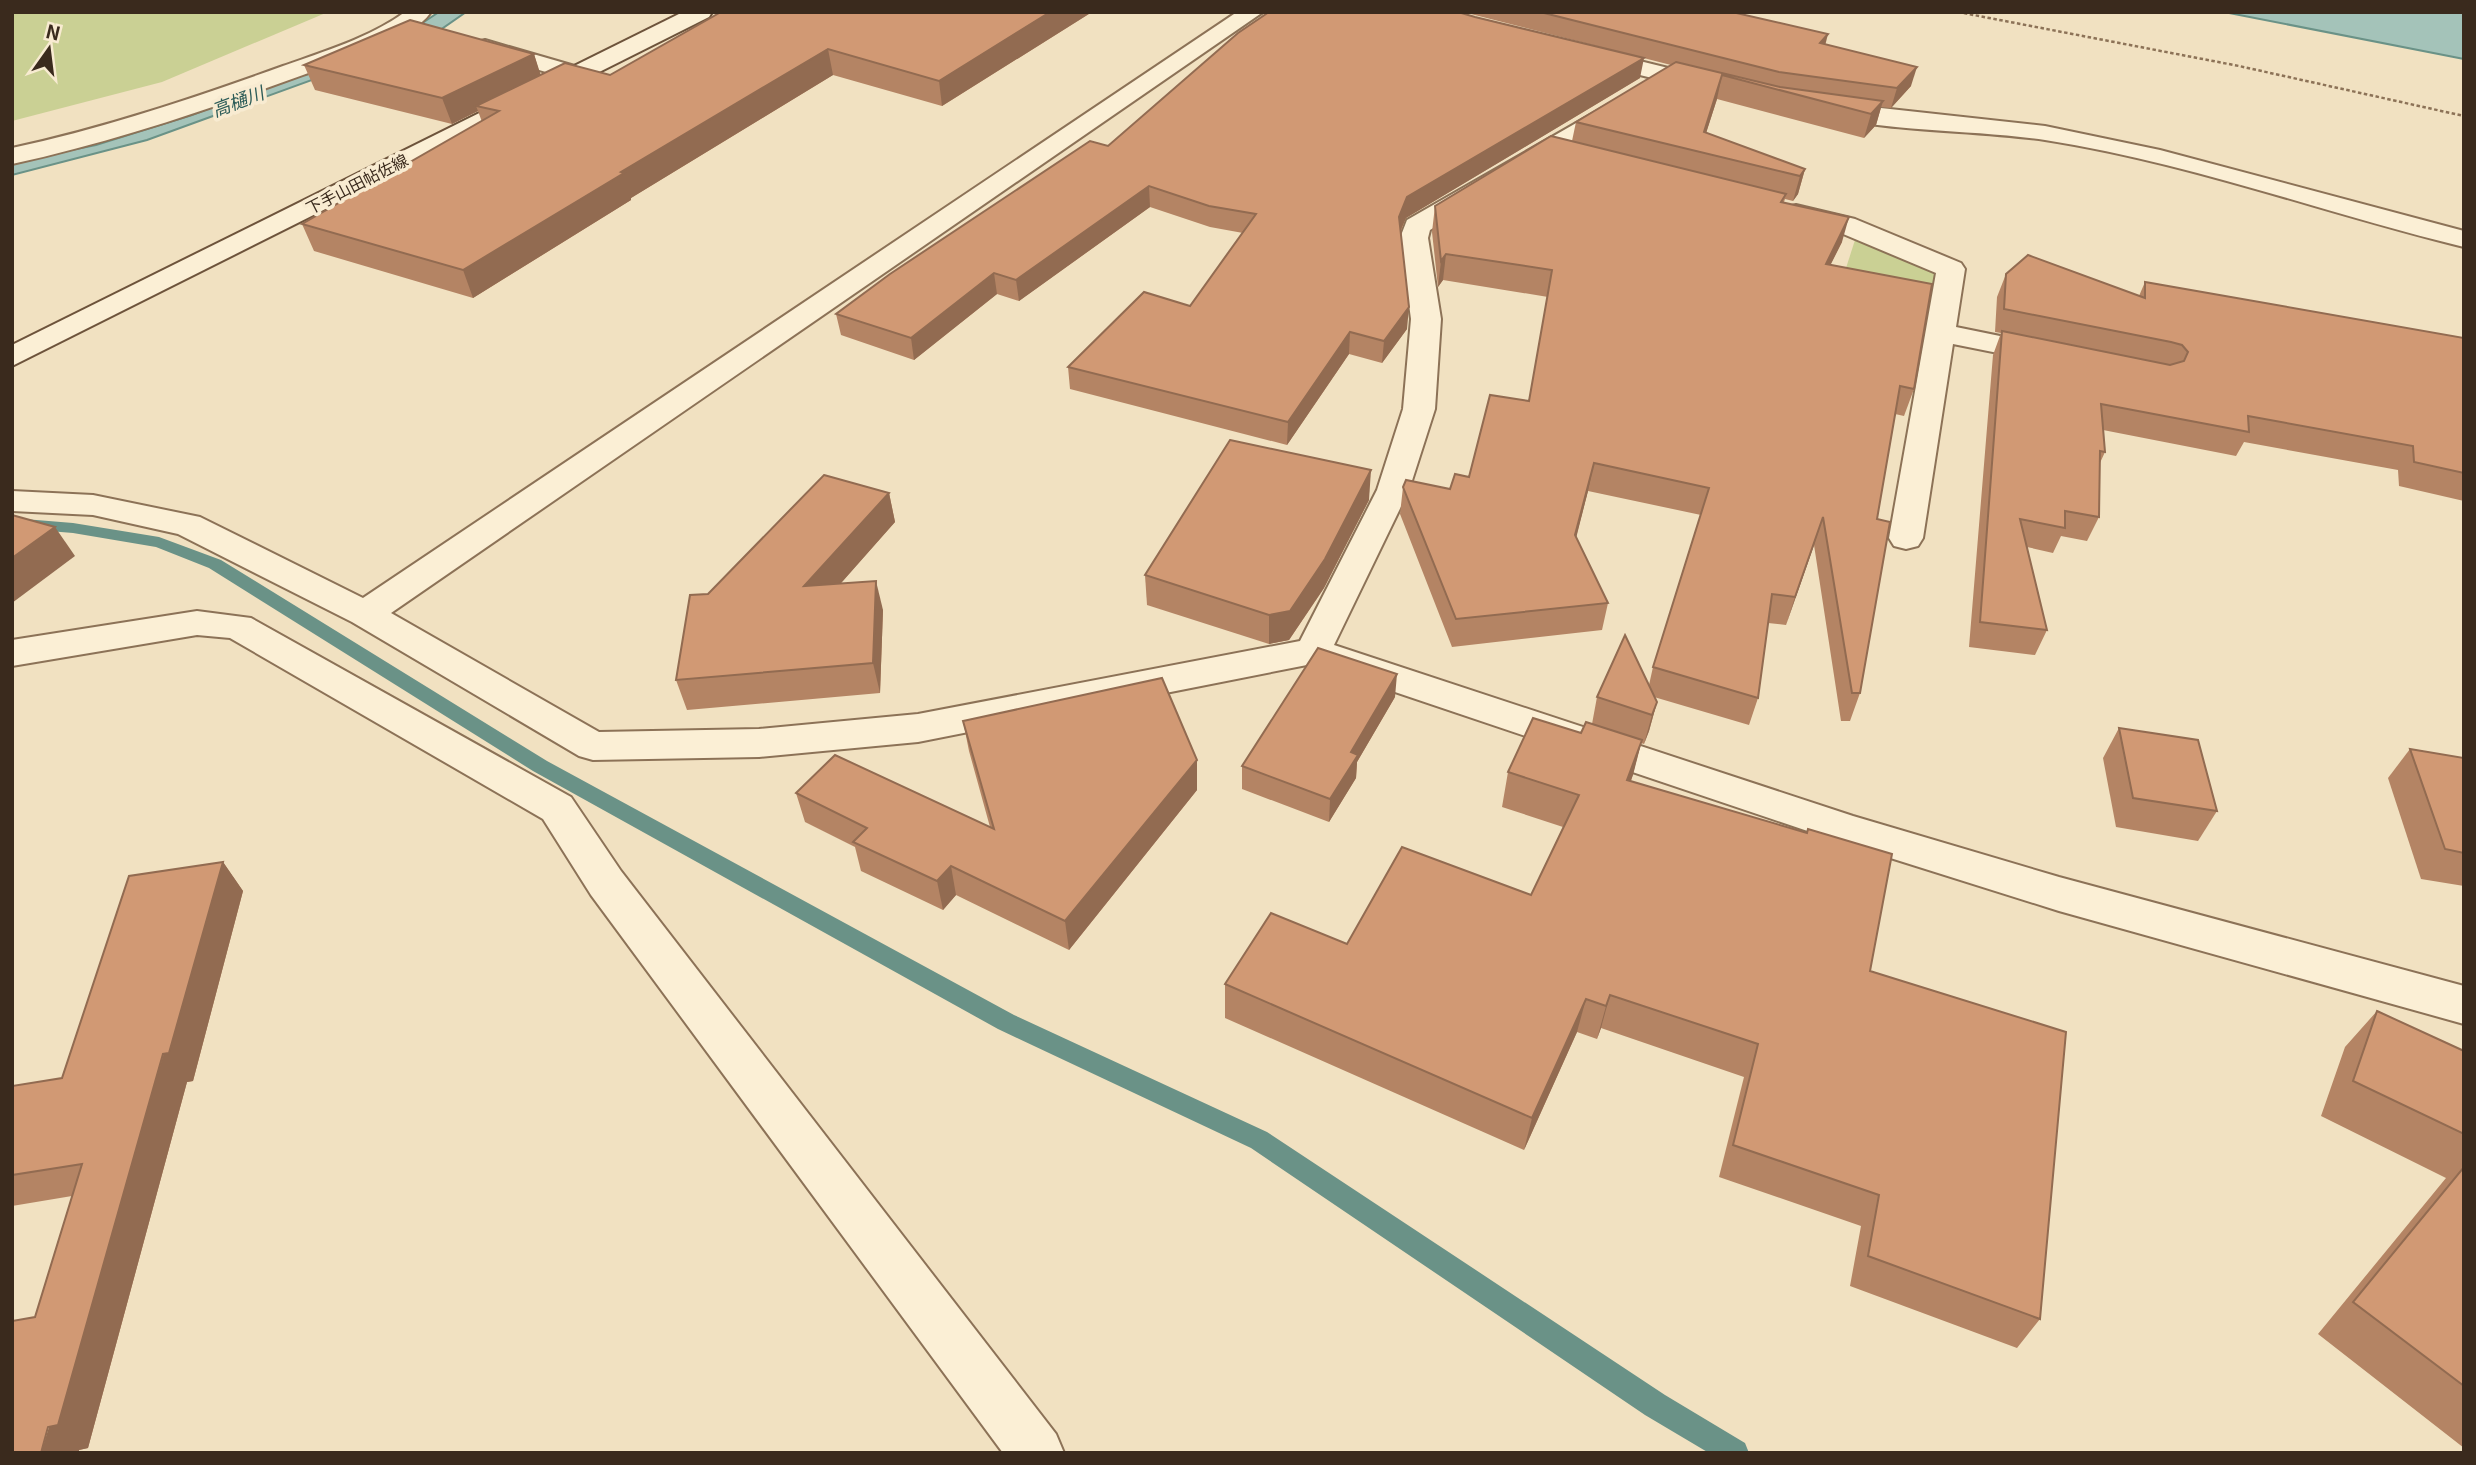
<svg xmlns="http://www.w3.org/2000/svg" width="2476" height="1465" viewBox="0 0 2476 1465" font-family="Georgia,'Noto Sans JP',serif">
<rect width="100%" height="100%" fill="#f1e1c1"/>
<g fill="#cad094">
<path d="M12,12H328L162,82L12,121Z"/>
<path d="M1855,240L1865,241L1938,270L1935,310L1838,293Z"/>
</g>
<g fill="#a4c3b9" stroke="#6a9287" stroke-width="2">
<path d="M439,12H466L430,37L147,140L12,175V162L96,145L192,115L410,31Z"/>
<path d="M2224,12H2464V59Z"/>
</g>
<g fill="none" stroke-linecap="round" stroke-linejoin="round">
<path fill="#6a9287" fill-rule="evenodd" d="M12,518L73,523L159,537L221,560L547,761L1014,1015L1267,1132L1665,1395L1745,1443L1749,1453H1709L1645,1415L1251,1148L998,1029L533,771L209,568L156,547L73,533L12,528Z"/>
<g stroke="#8c7257" stroke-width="4">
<g id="street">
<path d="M405,12H431C410,43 337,62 303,75C207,110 112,142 12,164V148C105,128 194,98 283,66C325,51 369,38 405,12Z"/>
<path d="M1237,12H1263L391,613L599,732L759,729L918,714L1300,641L1377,490L1403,409L1411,319L1400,238L1407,220L1618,99L1627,101L1630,106L1627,111L1430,230L1428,238L1441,319L1435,409L1409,490L1334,645L1853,816L2059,877L2464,986V1024L2059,911L1846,844L1312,664L918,742L759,757L593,760L579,756L352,622L178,534L93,515L12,511V491L93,495L200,517L363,598Z"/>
<path d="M485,40L585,69L589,74L585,79L577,81L477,52L474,47L477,42Z"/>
<path d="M1591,49L1717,80L1721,85L1717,90L1709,92L1583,61L1579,56L1583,51Z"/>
<path d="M1826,102L2045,126L2160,150L2464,231V247C2325,213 2187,162 2045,140C1970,129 1892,133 1817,114L1814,109L1817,104Z"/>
<path d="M1796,205L1855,219L1961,263L1965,269L1956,327L2059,348L2063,354L2059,360L2048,363L1953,344L1923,538L1918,546L1906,549L1894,546L1889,538L1936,273L1836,231L1787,219L1783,213L1787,207Z"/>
<path d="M197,611L251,618L571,797L621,871L1056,1434L1064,1453H1003L591,895L543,819L230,638L197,635L12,666V640Z"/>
</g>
</g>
<g stroke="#6d533b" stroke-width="4">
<path id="secondary" d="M683,12H712L709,17L12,366V345Z"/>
</g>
<path stroke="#8c7257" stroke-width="2.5" stroke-dasharray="3.5 2.5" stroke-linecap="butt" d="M1958,12L2239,66L2464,116"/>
<use href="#street" fill="#fbefd5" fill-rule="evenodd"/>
<use href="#secondary" fill="#fbefd5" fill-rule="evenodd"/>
</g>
<g fill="#b48464">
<path d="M1092,12L942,106L833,75L631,198V200L473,298L314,251L302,224L482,122L478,111L452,124L315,90L304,65L534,54L540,75H610Z"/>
<path d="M1463,12H1732L1825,44L1911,86L1891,108L1881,107L1876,125L1864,138L1717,99L1706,133L1805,169L1798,194L1793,201L1785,199L1784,202L1842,242L1830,265L1914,389L1904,416L1895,414L1877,519L1860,693L1850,721H1841L1814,545L1786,625L1768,623L1758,698L1749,725L1654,697L1657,702L1649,731L1644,744L1641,743L1631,781L1870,971L2040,1319L2017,1348L1850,1286L1861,1226L1719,1177L1744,1077L1601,1028L1597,1039L1577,1032L1524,1150L1225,1018V984L1347,944L1531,895L1563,827L1502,807L1508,772L1581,733L1592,724L1597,697L1649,685L1653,667L1701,515L1588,491L1576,537L1608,603L1602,630L1452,647L1400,514L1403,487L1450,489L1469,477L1529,401L1548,297L1443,280L1438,287L1432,232L1435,206L1572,141L1576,122L1671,65Z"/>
<path d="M1640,78L1406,218L1401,231L1407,329L1382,363L1349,354L1287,445L1070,389L1068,367L1190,306L1243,233L1210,227L1150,207L1019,301L997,294L914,360L841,335L836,314L1108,146Z"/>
<path d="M2006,274L2139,296L2145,282L2464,338V501L2399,486L2398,470L2244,442L2236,456L2103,430L2105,452L2099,465V517L2087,541L2061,536L2053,553L2027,547L2047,630L2035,655L1969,647L1993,355L2001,333L1995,332L1997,297Z"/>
<path d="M889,493L895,522L840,584L883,610L880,693L687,710L676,680L708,594Z"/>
<path d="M1369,500L1324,588L1289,640L1269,644L1147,605L1145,575Z"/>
<path d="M1395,697L1357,762L1356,778L1329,822L1242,789V766Z"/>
<path d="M963,721L1197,790L1069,950L956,895L943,910L861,871L855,847L805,822L796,793L990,827L969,751Z"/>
<path d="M2119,728L2217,811L2198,841L2116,827L2103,758Z"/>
<path d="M2410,749L2464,758V886L2421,879L2388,778Z"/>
<path d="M223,862L243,891L193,1081L187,1082L88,1448L79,1450L35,1317L72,1196L12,1206V1086L62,1078Z"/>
<path d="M2377,1011L2464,1051V1448L2318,1334L2446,1178L2321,1116L2345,1047Z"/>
</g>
<g fill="#926b51">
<path d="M1050,12H1092L942,106L939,81Z"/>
<path d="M1828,34L1823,54L1820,43Z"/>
<path d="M828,49L833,75L631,198V200L473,298L463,270L621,172Z"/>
<path d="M534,54L542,79L476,106L478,111L452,124L442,98Z"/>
<path d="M1644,58L1640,78L1406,218L1397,238L1399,217L1407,197Z"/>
<path d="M1917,67L1911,86L1891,108L1897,88Z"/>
<path d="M1722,75L1717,99L1700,152L1704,132Z"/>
<path d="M1883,101L1876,125L1864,138L1871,114Z"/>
<path d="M1805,169L1798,194L1793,201L1800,176Z"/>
<path d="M1149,186L1150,207L1019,301L1016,280Z"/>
<path d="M1849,217L1842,242L1818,290L1826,264Z"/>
<path d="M1446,254L1443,280L1438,287L1441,261Z"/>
<path d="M994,273L997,294L914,360L911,338Z"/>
<path d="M1409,307L1407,329L1382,363L1384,341Z"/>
<path d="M1350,332L1349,354L1287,445L1288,422Z"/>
<path d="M1594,463L1588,491L1570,562L1575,535Z"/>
<path d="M1371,470L1369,500L1324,588L1289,640L1269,644V615Z"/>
<path d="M889,493L895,522L812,616L804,586Z"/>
<path d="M1823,517L1814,545L1786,625L1795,597Z"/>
<path d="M55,527L75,556L12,603V558Z"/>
<path d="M876,581L883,610L880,693L873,663Z"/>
<path d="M1397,674L1395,697L1357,762L1356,778L1329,822L1330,799L1351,752Z"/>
<path d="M1657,702L1649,731L1644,744L1652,715Z"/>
<path d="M1642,740L1633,775L1618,814L1627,780Z"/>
<path d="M1197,760V790L1069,950L1065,921Z"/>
<path d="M223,862L243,891L193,1081L187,1082L88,1448L79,1450V1453H41Z"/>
<path d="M951,866L956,895L943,910L937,881Z"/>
<path d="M1610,995L1601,1028L1597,1039L1606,1006Z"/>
<path d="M1586,999L1577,1032L1524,1150L1532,1118Z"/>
</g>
<g fill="#d19974" stroke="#926b51" stroke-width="2">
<path d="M721,12H1050L939,81L828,49L621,172L624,173L463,270L302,224L499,111L476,106L565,63L610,75Z"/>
<path d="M1269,12H1458L1475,17L1644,58L1407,197L1399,217L1409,307L1384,341L1350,332L1288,422L1068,367L1144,292L1190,306L1256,214L1209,206L1149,186L1016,280L994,273L911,338L836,314L890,274L1090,141L1108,146L1238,33Z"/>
<path d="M1540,12H1732L1828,34L1820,43L1917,67L1897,88L1779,72Z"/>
<path d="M410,20L534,54L442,98L304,65Z"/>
<path d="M1676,62L1780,87L1883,101L1871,114L1722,75L1704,132L1805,169L1800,176L1576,122Z"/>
<path d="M1551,136L1786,194L1781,202L1849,217L1826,264L1932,284L1914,389L1900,386L1877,519L1890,522L1860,693H1852L1823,517L1795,597L1772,594L1758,698L1653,667L1709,488L1594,463L1575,535L1608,603L1456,619L1403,487L1406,480L1450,489L1455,474L1469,477L1490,395L1529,401L1552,270L1446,254L1441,261L1435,206Z"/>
<path d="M2028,255L2145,298V282L2464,338V473L2414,462L2413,446L2248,416L2249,432L2101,404L2105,452L2100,451L2099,517L2065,511V528L2020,519L2047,630L1980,622L2002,331L2170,365L2184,361L2188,352L2182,345L2171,342L2004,309L2006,274Z"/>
<path d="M1230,440L1371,470L1325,559L1290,611L1269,615L1145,575Z"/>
<path d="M824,475L889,493L804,586L876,581L873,663L676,680L690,595L708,594Z"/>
<path d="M12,515L55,527L12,558Z"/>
<path d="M1625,635L1657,702L1652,715L1597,697Z"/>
<path d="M1318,648L1397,674L1351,752L1358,755L1330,799L1242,766Z"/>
<path d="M1162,678L1197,760L1065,921L951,866L937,881L853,842L867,828L796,793L835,755L994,829L963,721Z"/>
<path d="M1533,718L1581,733L1586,722L1642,740L1627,780L1807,833L1808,829L1892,854L1870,971L2066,1032L2040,1319L1868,1256L1879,1195L1733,1145L1758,1044L1610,995L1606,1006L1586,999L1532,1118L1225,984L1271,913L1347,944L1402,847L1531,895L1579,795L1508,772Z"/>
<path d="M2119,728L2198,740L2217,811L2133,798Z"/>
<path d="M2410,749L2464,758V853L2445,849Z"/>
<path d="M223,862L169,1053L163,1054L58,1425L48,1427L41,1453H12V1321L35,1317L82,1164L12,1175V1086L62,1078L129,876Z"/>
<path d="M2377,1011L2464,1051V1134L2353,1081Z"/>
<path d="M2464,1167V1386L2353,1302Z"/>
</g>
<g text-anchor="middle" stroke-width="7" stroke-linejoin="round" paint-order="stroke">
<g font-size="16" fill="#3a2a1d" stroke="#f8ebd1">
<text transform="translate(357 184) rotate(-27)" y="6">下手山田帖佐線</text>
</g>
<g font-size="18" font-style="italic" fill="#2b5b57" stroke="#f8ebd1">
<text transform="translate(238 102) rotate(-21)" y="6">高樋川</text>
</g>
</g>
<rect width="2476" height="1465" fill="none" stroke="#3a2a1d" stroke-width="28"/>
<g transform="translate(49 49) rotate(14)" stroke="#f8ebd1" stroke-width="5" paint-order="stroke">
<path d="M0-5L12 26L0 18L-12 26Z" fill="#3a2a1d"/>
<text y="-10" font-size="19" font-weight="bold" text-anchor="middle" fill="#3a2a1d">N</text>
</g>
</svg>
